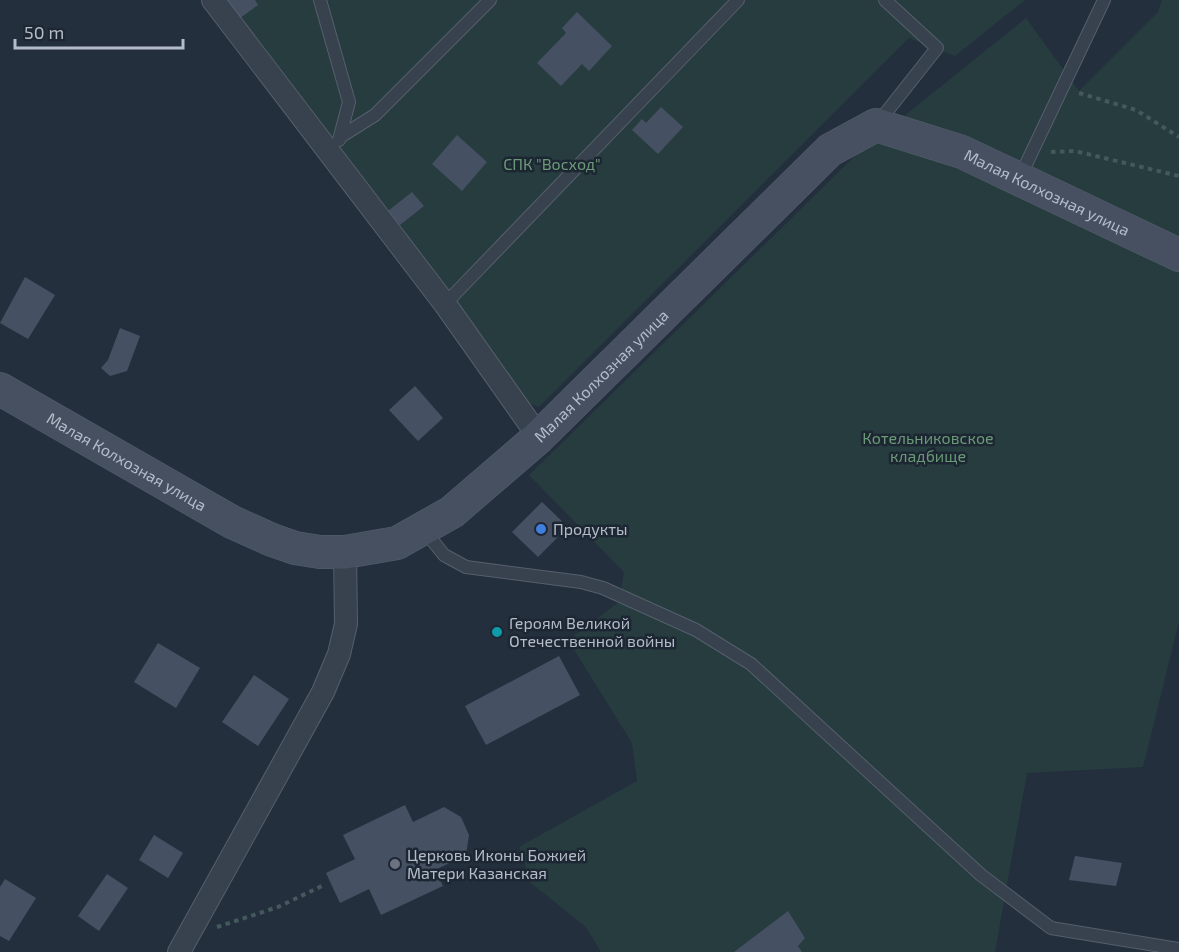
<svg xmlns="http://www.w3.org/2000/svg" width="1179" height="952" viewBox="0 0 1179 952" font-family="'Exo 2',sans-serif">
<rect width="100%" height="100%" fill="#242f3e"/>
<g fill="#263c3f">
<path d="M227,0H1025L955,56L909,38L539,407L520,400Z"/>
<path d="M1162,0H1179V622L1143,767L1027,773L995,952H601L586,927L531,883L519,847L637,781L632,743L568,640L619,602L624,572L529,475L858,153L1026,18L1079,91L1158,12Z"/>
</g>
<g fill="#455162">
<path d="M221,0H255L258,5L236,21Z"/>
<path d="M577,12L612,46L589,71L582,64L561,86L537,63L566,33L562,28Z"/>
<path d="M661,107L683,127L658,154L632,130L642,119L646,123Z"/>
<path d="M457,135L487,162L462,191L432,164Z"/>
<path d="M412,192L424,206L400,225L388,211Z"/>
<path d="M25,277L55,295L28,339L0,323Z"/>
<path d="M120,328L140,336L127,371L110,376L101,368L108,360Z"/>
<path d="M415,386L443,418L418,441L389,410Z"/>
<path d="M542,502L568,527L538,557L512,532Z"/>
<path d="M158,643L200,668L176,708L134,682Z"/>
<path d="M559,656L580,695L486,745L465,706Z"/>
<path d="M254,675L289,699L258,746L222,722Z"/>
<path d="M405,805L413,822L444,807L461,817L469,835L466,855L435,870L443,886L381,915L369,889L340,903L326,873L355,859L343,835Z"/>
<path d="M154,835L183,853L168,878L139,860Z"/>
<path d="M1075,856L1122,863L1116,886L1069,880Z"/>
<path d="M107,874L128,888L99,931L78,916Z"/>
<path d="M5,879L36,898L9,941L0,936V887Z"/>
<path d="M788,911L805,938L798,946L802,952H734Z"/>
</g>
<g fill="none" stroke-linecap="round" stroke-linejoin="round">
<g stroke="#565f6c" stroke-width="14">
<g id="lane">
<path d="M320,0L349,102L339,140"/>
<path d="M877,124L937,48L885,0"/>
<path d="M340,137L375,115L490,0"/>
<path d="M1020,177L1104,0"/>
<path d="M445,304L738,0"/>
<path d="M424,530L444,555L466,567L581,582L603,588L696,630L751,664L981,875L1051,928L1179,949"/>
</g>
</g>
<g stroke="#565f6c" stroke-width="24">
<g id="street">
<path d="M213,0L445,304L539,437"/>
<path d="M179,952L323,692L339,654L346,624L345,552"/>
</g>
</g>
<g stroke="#565f6c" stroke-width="34">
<g id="secondary">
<path id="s1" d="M0,389L232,522L272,540L295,548L320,552H345L397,543L452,512L539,437L830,150L876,125L962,152L1179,255"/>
</g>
</g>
<g stroke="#44595c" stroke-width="4" stroke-dasharray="4.5 4.5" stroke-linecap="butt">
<path d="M1079,93L1136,110L1179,137"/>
<path d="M1051,152L1075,151L1179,176"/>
<path d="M217,927L278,907L324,885"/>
</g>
<use href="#lane" stroke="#38414e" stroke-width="12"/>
<use href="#street" stroke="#38414e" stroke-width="22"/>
<use href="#secondary" stroke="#465061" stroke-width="33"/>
</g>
<circle fill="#3f7fe0" stroke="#1d2633" stroke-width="2" cx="541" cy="529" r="6"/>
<circle fill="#0f9aa8" stroke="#1d2633" stroke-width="2" cx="497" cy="632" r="6"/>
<circle fill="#6b7280" stroke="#1d2633" stroke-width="2" cx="395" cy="864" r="6"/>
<g text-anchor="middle" stroke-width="5" stroke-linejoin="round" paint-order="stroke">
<g font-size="16" fill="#6b9a76" stroke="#1d2633">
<text x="552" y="170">СПК "Восход"</text>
<text x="928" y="444">Котельниковское<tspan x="928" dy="18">кладбище</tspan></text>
</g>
<g font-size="16" fill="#b4bcc9" stroke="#1d2633">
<text dy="6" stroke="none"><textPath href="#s1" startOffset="1262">Малая Колхозная улица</textPath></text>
<text dy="6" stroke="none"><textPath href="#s1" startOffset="704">Малая Колхозная улица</textPath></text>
<text dy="6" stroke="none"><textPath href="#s1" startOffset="146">Малая Колхозная улица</textPath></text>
</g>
<g font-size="16" fill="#b4bcc9" stroke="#1d2633" text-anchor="start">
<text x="553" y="535">Продукты</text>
<text x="509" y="629">Героям Великой<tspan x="509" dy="18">Отечественной войны</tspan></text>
<text x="407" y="861">Церковь Иконы Божией<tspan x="407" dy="18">Матери Казанская</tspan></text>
</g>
</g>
<path d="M15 39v9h168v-9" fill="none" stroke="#b4bcc9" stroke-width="3"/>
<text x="24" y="39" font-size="18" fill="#b4bcc9" stroke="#1d2633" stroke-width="4.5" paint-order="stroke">50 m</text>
</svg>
